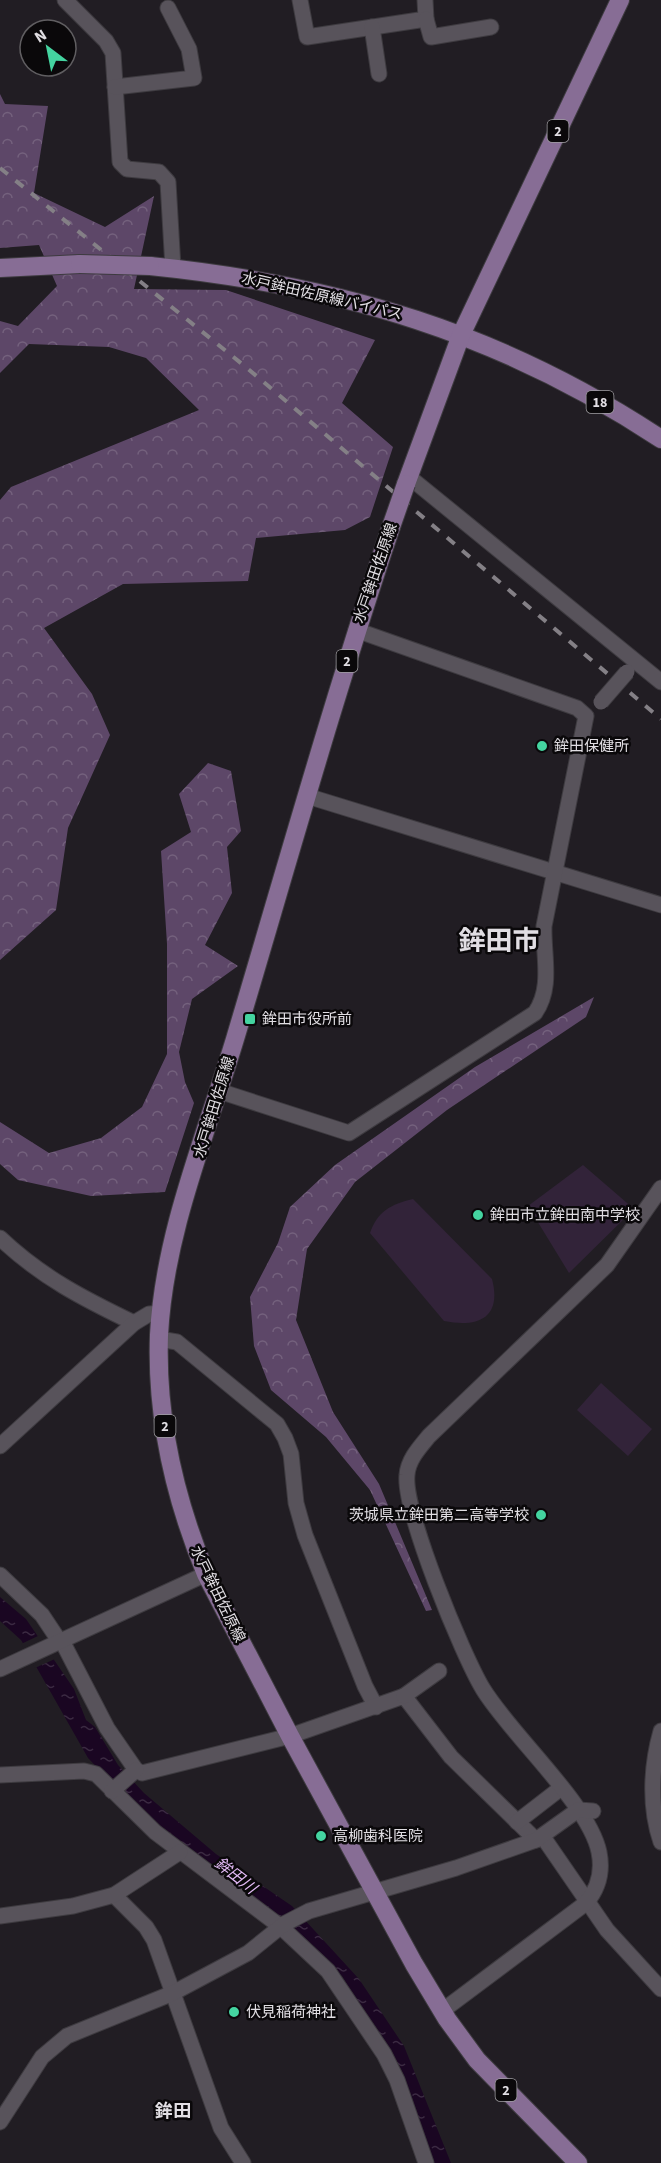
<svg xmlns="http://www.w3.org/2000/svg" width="661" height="2163" viewBox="0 0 661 2163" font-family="'Source Sans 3','Noto Sans JP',sans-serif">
<defs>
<pattern id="forest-crowns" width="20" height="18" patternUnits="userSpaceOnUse" patternTransform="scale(1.5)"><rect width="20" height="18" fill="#5d4768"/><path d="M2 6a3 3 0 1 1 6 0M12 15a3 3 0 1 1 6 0" fill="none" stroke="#74617d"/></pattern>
<pattern id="water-ripples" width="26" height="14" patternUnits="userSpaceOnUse" patternTransform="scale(1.5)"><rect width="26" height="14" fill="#1a0622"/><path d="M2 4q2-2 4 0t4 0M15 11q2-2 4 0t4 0" fill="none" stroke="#3b2a42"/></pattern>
</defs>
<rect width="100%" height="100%" fill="#211d23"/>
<g fill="url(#forest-crowns)">
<path d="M0,94L5,104L48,106L34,193L105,227L154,196L134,289L226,290L375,340L342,403L393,447L370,517L345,530L256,538L248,581L123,584L44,628L92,694L110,735L68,828L56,910L0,960V500L11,487L199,410L146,358L109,347L29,344L0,373V321L18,326L57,286L39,245L0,248Z"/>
<path d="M208,763L231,771L241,831L227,847L232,893L205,945L238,966L192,999L179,1052L185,1082L194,1103L165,1192L91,1196L18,1180L0,1164V1122L49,1153L101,1138L142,1107L167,1054V944L161,851L191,832L179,794Z"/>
<path d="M594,997L586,1017L447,1110L355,1182L307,1249L296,1320L333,1412L379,1484L432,1610L426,1611L370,1490L326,1437L271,1390L254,1346L250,1297L278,1243L290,1207L335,1165L475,1067Z"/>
</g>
<g fill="#322339">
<path d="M583,1165L634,1209L569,1273L528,1206Z"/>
<path d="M413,1199L492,1279C502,1317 479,1328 444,1321L370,1233C377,1212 391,1204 413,1199Z"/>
<path d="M601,1383L652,1429L628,1456L577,1410Z"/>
</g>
<path fill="url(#water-ripples)" d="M0,1597L26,1619L74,1689L86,1720L95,1727L118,1765L144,1793L216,1854L292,1906L359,1979L404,2046L451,2163H433L398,2069L342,1976L151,1824L88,1758L21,1640L0,1621Z"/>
<path fill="#211d23" d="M40,1635L55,1659L35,1668L21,1644Z"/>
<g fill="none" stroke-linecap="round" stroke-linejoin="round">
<g stroke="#3e3b40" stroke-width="17">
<g id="minor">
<path d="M65,0L106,41L113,53L120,162L127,169L159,172L168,182L173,268"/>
<path d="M300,0L307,37L426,19L425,0"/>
<path d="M426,19L431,37L491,27"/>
<path d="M372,27L379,74"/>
<path d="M115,87L194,78L189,49L168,8"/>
<path d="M408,476L661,682"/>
<path d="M307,796L661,905"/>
<path d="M219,1091L349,1133L535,1013C553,987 543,956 544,926L586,716L577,708L356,630"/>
<path d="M0,1238C41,1277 84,1299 134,1323"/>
<path d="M159,1339L177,1342L277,1424L285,1438L291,1454L296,1503L305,1535L365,1686L376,1707"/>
<path d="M0,1446L134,1323L149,1314L161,1313"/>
<path d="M0,1575L42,1615L60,1642"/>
<path d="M62,1641L107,1728L136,1770L142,1773L290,1736L404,1696L451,1757L536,1840"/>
<path d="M0,1669L206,1574"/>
<path d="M404,1696L439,1671"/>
<path d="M661,1731C651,1766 649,1807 661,1842"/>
<path d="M0,1775L84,1771L96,1774L155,1832L281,1927L328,1971L384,2054L397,2080L426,2163"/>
<path d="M112,1791L136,1770"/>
<path d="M517,1822L561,1788"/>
<path d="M543,1837L607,1930L661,1989"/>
<path d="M114,1895L146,1927L154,1940L221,2128L243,2163"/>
<path d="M0,1916L73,1906L114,1895L180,1852"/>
<path d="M442,2011L586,1903C599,1888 603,1872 599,1852C589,1804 511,1735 483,1689C463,1656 403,1511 407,1475C408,1460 419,1448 429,1436L607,1265L661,1188"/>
<path d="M0,2122L42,2057L67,2036L173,1993L248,1953L284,1924L309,1911L456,1868L536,1840L578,1810L593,1811"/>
</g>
</g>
<g stroke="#3e3b40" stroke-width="20">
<g id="major">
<path d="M150,266C339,285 501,333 661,439"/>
<path d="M0,268L80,264"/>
<path d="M406,484L461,335L620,0"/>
<path d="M391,527C334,696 286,868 235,1039C206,1135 164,1234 159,1335C156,1417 175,1499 206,1574L290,1736L414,1964L447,2019L477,2060L578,2163"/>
</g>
</g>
<use href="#minor" stroke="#58535b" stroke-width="15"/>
<use href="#major" stroke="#876d95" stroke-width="18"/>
<path stroke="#848086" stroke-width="4" stroke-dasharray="10 10" stroke-linecap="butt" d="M0,168L247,368L661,719"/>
<g stroke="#3e3b40" stroke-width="17" stroke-linecap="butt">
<path id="minor-bridge" d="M601,702L627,672"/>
</g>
<g stroke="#3e3b40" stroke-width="20" stroke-linecap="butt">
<g id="major-bridge">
<path d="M80,264L150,266"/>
<path d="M391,527L406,484"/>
</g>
</g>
<use href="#minor-bridge" stroke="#58535b" stroke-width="15"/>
<use href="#major-bridge" stroke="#876d95" stroke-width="18"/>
</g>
<g fill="#44d4a0" stroke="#0a080a" stroke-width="2">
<circle cx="542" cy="746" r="6"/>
<rect x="244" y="1013" width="12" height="12" rx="3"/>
<circle cx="478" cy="1215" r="6"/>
<circle cx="541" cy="1515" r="6"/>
<circle cx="321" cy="1836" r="6"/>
<circle cx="234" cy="2012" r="6"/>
</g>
<g text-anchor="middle" stroke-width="5" stroke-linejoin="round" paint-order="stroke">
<g fill="#0a080a" stroke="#a09ea2" stroke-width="1.5">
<rect x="547.5" y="120" width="21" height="22" rx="4.5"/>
<rect x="586.5" y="391" width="27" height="22" rx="4.5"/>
<rect x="336.5" y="650" width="21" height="22" rx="4.5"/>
<rect x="154.5" y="1415" width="21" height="22" rx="4.5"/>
<rect x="495.5" y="2079" width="21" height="22" rx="4.5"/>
</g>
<g font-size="14" font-weight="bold" fill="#e1dee3">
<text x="558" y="136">2</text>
<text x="600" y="407">18</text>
<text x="347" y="666">2</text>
<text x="165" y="1431">2</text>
<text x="506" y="2095">2</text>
</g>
<g font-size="15" fill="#e1dee3" stroke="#0a080a">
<text transform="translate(322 296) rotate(13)" y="5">水戸鉾田佐原線バイパス</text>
<text transform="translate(375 573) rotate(-71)" y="5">水戸鉾田佐原線</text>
<text transform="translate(214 1107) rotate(-73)" y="5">水戸鉾田佐原線</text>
<text transform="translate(218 1594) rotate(64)" y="5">水戸鉾田佐原線</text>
</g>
<g font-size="15" fill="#e1dee3" stroke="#0a080a" text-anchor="start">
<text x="554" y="751">鉾田保健所</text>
<text x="262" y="1024">鉾田市役所前</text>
<text x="490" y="1220">鉾田市立鉾田南中学校</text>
<text x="529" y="1520" text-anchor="end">茨城県立鉾田第二高等学校</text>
<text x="333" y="1841">高柳歯科医院</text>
<text x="246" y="2017">伏見稲荷神社</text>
</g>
<g font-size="16" font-style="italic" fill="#e2baf5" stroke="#0a080a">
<text transform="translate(236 1875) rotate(38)" y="6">鉾田川</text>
</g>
<g font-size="18" font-weight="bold" fill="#e1dee3" stroke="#0a080a">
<text x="173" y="2117">鉾田</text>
</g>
<g font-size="27" font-weight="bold" fill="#e1dee3" stroke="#0a080a">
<text x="499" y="950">鉾田市</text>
</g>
</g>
<g transform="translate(48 48) rotate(328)"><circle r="28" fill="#0a080a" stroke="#605e61" stroke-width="1.5"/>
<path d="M0-4.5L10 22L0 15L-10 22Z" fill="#44d4a0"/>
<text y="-9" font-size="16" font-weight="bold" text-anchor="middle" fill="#e1dee3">N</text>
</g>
</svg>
